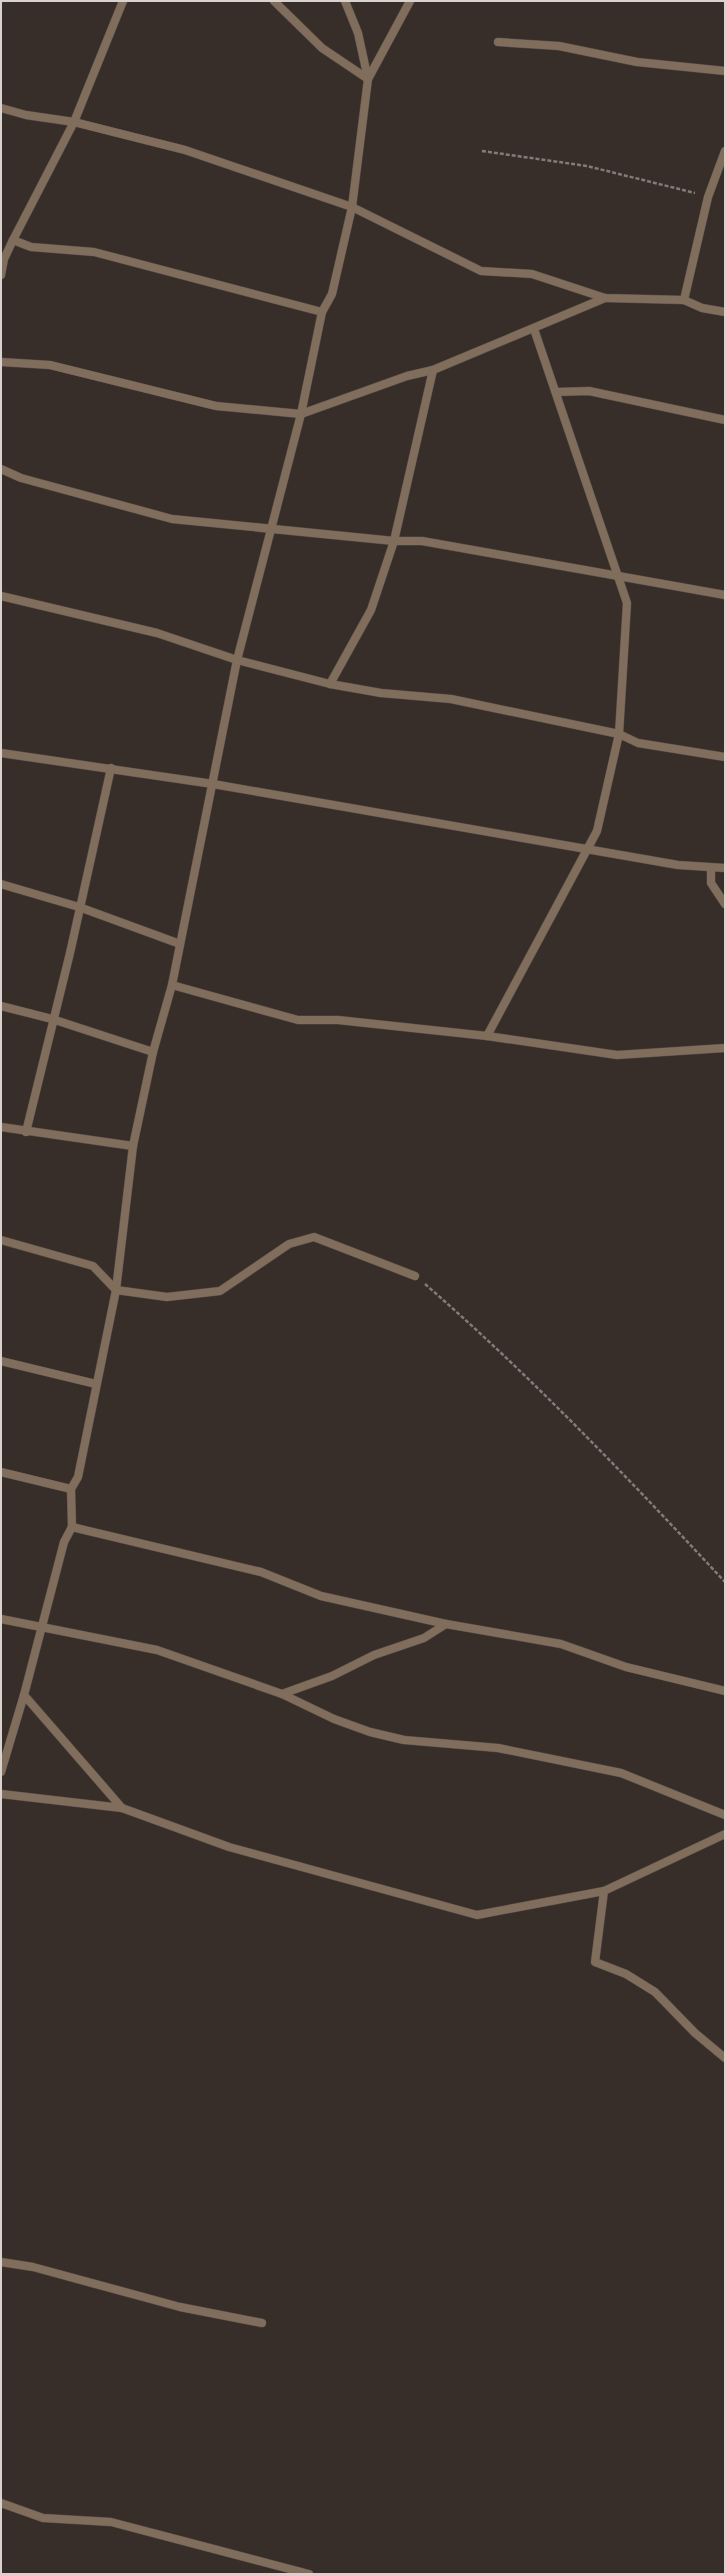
<svg xmlns="http://www.w3.org/2000/svg" width="726" height="2575" viewBox="0 0 726 2575" font-family="Karla,sans-serif">
<rect width="100%" height="100%" fill="#372e29"/>
<g fill="none" stroke-linecap="round" stroke-linejoin="round">
<g stroke="#544c47" stroke-width="9">
<g id="street">
<path d="M274,1L322,48L368,79L410,1"/>
<path d="M498,42L559,46L637,62L725,71"/>
<path d="M1,108L26,115L74,122L185,150L352,207L481,271L532,274L605,298L684,300L702,308L725,312"/>
<path d="M13,240L31,247L94,252L322,312"/>
<path d="M1,275L4,259L13,240L74,122L123,1"/>
<path d="M684,300L708,197L725,151"/>
<path d="M1,362L50,365L216,406L301,414L407,376L433,370L605,298"/>
<path d="M556,392L589,391L725,420"/>
<path d="M1,469L21,478L172,519L394,541H422L725,595"/>
<path d="M1,596L157,633L237,660L330,684L381,693L451,699L619,734L638,743L725,757"/>
<path d="M330,684L371,610L394,541L433,370"/>
<path d="M1,753L213,784L678,865L725,868"/>
<path d="M711,868V883L725,904"/>
<path d="M1,884L79,907L180,944"/>
<path d="M172,985L298,1020H338L487,1036L617,1055L725,1048"/>
<path d="M1,1006L52,1019L153,1052"/>
<path d="M487,1036L597,831L619,734L627,603L534,329"/>
<path d="M1,1127L133,1146"/>
<path d="M26,1132L70,953L111,768"/>
<path d="M1,1240L93,1266L116,1290L167,1297L220,1291L289,1244L314,1237L415,1276"/>
<path d="M1,1361L96,1384"/>
<path d="M1,1472L71,1489"/>
<path d="M72,1527L261,1572L321,1596L446,1624L561,1644L626,1667L725,1691"/>
<path d="M1,1619L157,1650L282,1694L334,1719L370,1732L404,1740L498,1748L621,1773L725,1815"/>
<path d="M282,1694L332,1676L374,1655L424,1638L446,1624"/>
<path d="M24,1695L122,1808"/>
<path d="M1,1772L24,1695L64,1542L72,1527L71,1489L78,1477L116,1290L133,1146L153,1052L172,985L237,660L301,414L322,312L332,294L352,207L368,79L358,33L345,1"/>
<path d="M1,1794L122,1808L229,1847L477,1915L604,1891L725,1834"/>
<path d="M604,1891L595,1962L626,1974L655,1992L695,2033L725,2058"/>
<path d="M1,2262L33,2267L180,2307L262,2323"/>
<path d="M1,2503L43,2518L111,2522L309,2574"/>
</g>
</g>
<g stroke="#837b77" stroke-width="2.5" stroke-dasharray="4 2" stroke-linecap="butt">
<path d="M482,151L587,166L695,193"/>
<path d="M425,1284C532,1377 629,1479 725,1582"/>
</g>
<use href="#street" stroke="#806d5b" stroke-width="8"/>
</g>
<rect width="726" height="2575" fill="none" stroke="#d9d2cf" stroke-width="4"/>
</svg>
